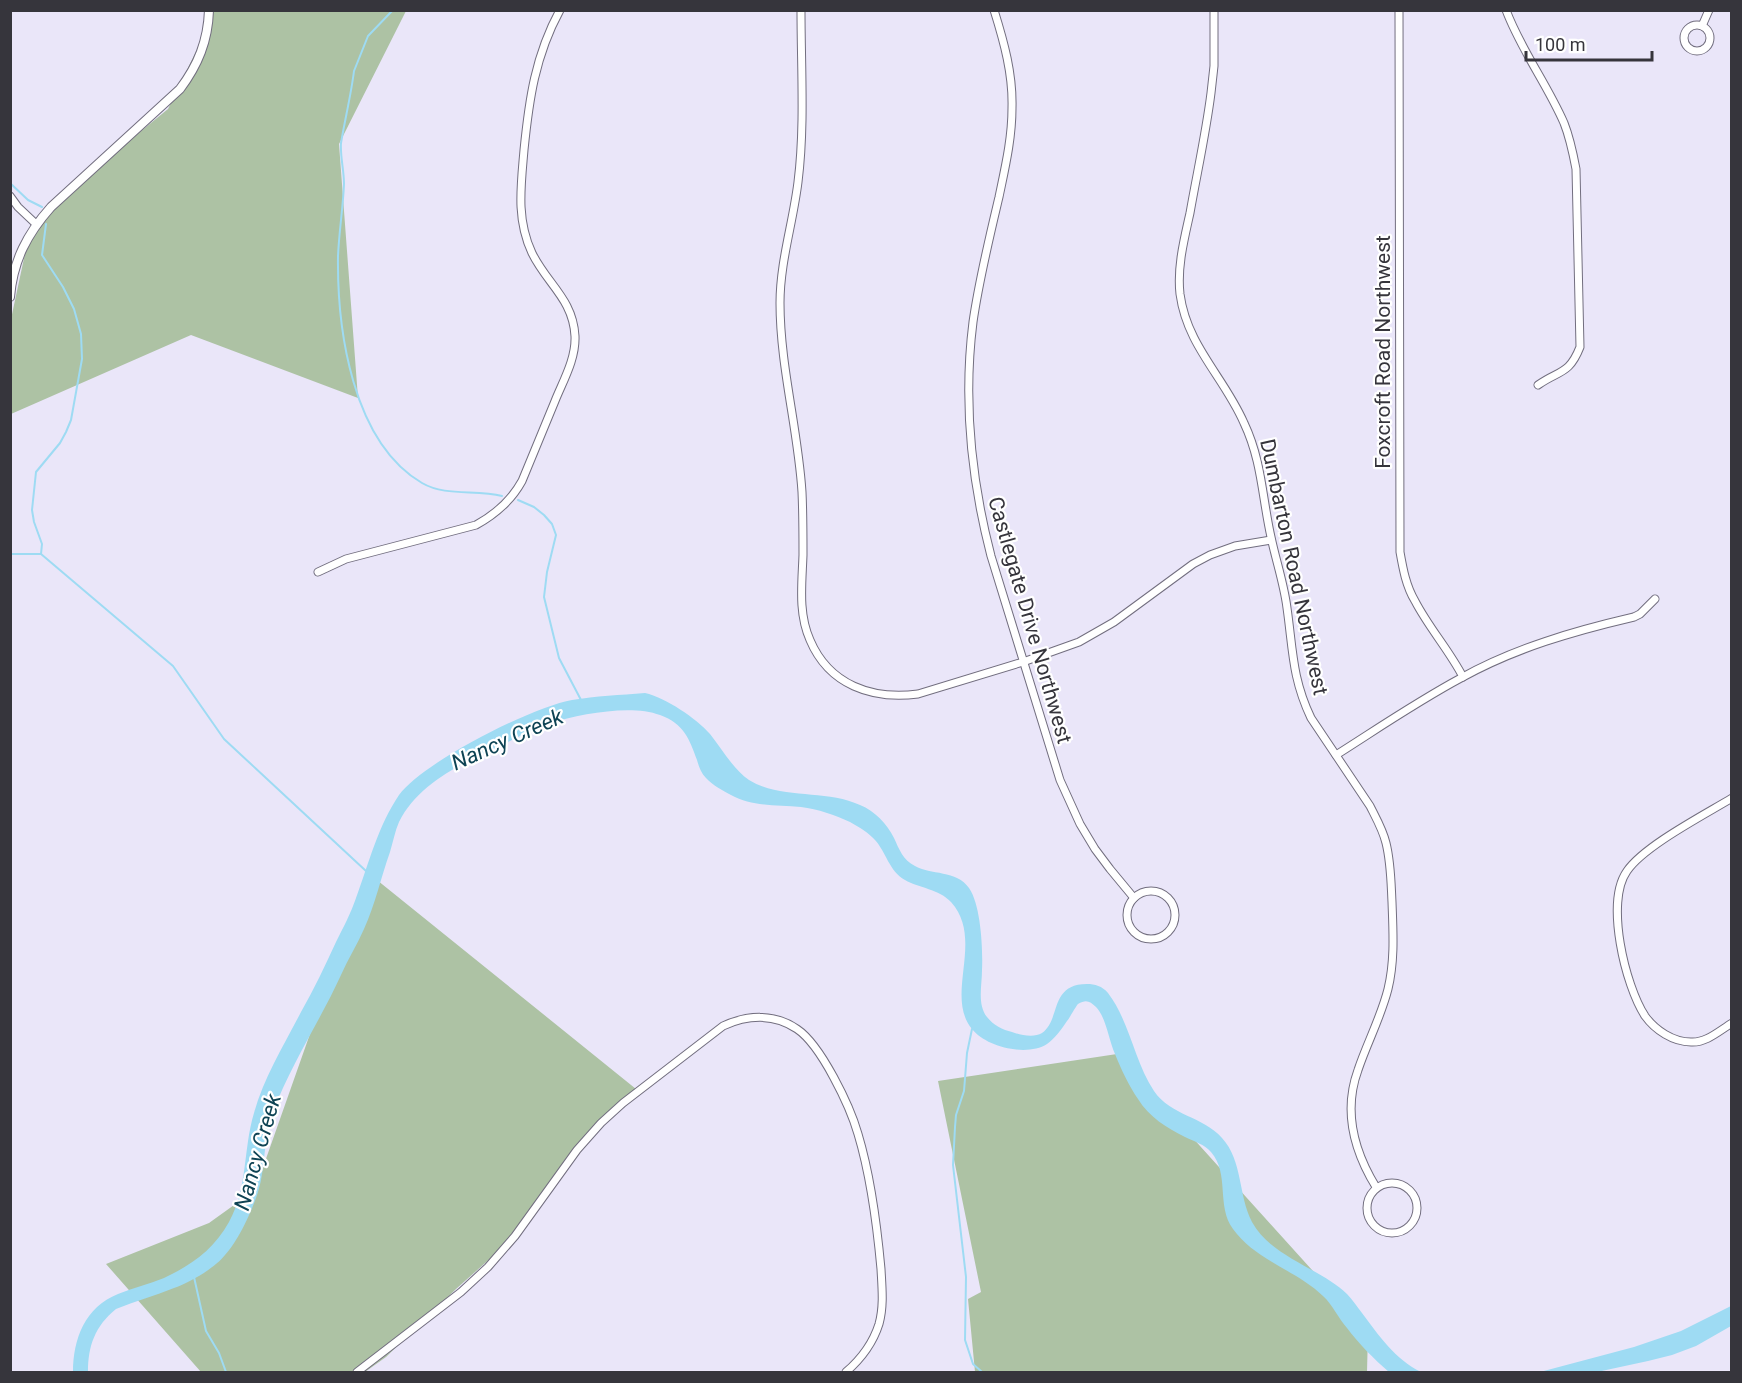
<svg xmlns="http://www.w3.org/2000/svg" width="1742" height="1383" viewBox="0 0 1742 1383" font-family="Roboto,sans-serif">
<rect width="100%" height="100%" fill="#eae6f9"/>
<g fill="#adc2a4">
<path d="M206,11H406L339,144L358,398L191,335L11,414V319L29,235L85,177L168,109L205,33Z"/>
<path d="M367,872L636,1089L581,1140L521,1231L456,1289L386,1357L365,1372H201L106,1264L209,1223L255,1190Z"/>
<path d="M1117,1054L1368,1332L1367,1372H975L968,1299L981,1292L938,1081Z"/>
</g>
<g fill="#9edbf3">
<path d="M645,693C666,698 696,718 710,734C722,749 733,769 749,780C782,800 826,789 860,805C875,811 887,824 894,838C899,849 903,860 915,866C930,875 957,870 969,888C981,905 983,950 982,970C982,986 977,1004 987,1017C993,1025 1003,1030 1012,1032C1020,1035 1034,1038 1042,1033C1061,1020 1049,984 1087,984C1095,984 1102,986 1108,993C1130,1022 1134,1061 1154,1091C1171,1116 1203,1116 1222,1138C1243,1161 1238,1195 1252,1222C1271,1257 1320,1268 1347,1294C1353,1300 1357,1307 1362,1313C1379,1336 1395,1359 1421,1372H1389C1374,1359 1359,1344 1347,1328C1338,1318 1333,1305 1323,1296C1296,1270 1255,1260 1233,1229C1216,1206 1230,1174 1211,1152C1204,1144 1195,1142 1185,1137C1167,1128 1149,1117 1138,1099C1129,1086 1121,1069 1115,1054C1109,1041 1106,1017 1096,1007C1090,1001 1086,999 1078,1004C1076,1006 1069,1019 1067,1021C1062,1029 1054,1039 1047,1044C1027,1057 986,1047 972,1029C944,995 985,940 951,902C939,889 919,888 905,880C889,871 886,852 875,840C869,833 859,827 850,822C835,815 818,809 801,807C778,805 753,807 731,795C724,791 712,785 706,778C701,773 699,767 697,760C689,738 684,724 660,715C631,704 580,714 550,723C533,728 519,737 504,744C465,762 419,782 399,822C395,831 393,842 390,852C381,877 375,905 364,929C357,945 348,959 341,975C320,1021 291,1064 273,1112C263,1138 266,1166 258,1192C252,1211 238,1241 225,1255C215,1268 189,1283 174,1288C155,1296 135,1301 116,1309C95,1326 88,1346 88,1372H73C73,1339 85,1307 118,1294C133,1288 149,1284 164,1278C192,1265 214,1249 229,1222C248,1188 243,1149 254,1113C264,1077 284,1045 301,1012C314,989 325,966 336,942C343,928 351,913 356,898C369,863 378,826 399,795C423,762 532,707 572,700C596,696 620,695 645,693Z"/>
<path d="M1731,1306V1326L1696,1346L1672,1355L1648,1361L1597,1372H1540L1634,1347L1681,1331Z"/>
</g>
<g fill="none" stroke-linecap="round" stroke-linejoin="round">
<g stroke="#9edbf3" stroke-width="2">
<path d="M393,10L368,36L354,71C351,95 345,119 341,143C340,156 344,170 344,184C343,208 339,232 338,256C337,329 352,442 422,483C446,497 476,489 502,496"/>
<path d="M10,183L28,200L42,207"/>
<path d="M518,500L534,507L544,515L552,524L556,535L547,572L544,597L559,658L581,700"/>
<path d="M10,554H41L173,666L224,739L366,871"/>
<path d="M41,554L42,544L34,522L32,510L36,472L60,443L66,432L71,420L82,359L81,334L74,309L63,287L42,255L46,224"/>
<path d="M972,1029L967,1053L964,1091L956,1115L955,1127L953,1165L966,1277L965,1340L973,1364L982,1372H986"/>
<path d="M194,1277L206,1331L219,1353L226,1372"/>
</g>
<g stroke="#726e7f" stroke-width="9">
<g id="minor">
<path d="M801,10C801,68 805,126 798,182C793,223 780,262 780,303C780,366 798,429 802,492C803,513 803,534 803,555C802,584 798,613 810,640C829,685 872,700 918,694L1023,662L1079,642L1114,622L1193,564L1210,555L1235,546L1271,540"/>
<path d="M994,10C1004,42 1013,74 1012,108C1012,139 1005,168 999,197C989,239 979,280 973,322C963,401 971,479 991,556L1060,780L1080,824L1095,849L1110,869L1134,898"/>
<path d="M1214,10V66L1211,93C1206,133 1197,173 1190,213C1184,240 1177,267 1180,294C1187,346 1224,377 1244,423C1262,461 1262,497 1271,537C1276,561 1284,584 1287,608C1293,650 1292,678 1311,718L1370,806C1376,818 1383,830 1386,843C1391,863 1391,883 1392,902C1393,931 1395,960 1388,989C1381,1017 1367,1043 1358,1070C1343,1111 1354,1151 1376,1187"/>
<path d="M1399,10L1400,552C1403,569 1406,586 1415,601C1429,628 1449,650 1463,677"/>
<path d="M1506,10C1521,50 1547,84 1564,123C1570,138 1573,153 1576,169L1580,347C1569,375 1559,370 1538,385"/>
<circle cx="1697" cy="38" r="13"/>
<path d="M1702,26L1709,10"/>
<path d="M10,196L18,207L36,224"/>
<path d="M318,572L346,559L476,525C496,514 511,501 522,481C533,454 544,428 555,401C563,381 576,359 575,336C573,299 547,284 532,253C516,219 521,186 524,150C529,100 535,56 560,10"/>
<path d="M1336,755C1377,729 1418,701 1461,678C1515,648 1574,631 1634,617L1640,614L1655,599"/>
<path d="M1732,798C1704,815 1644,846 1627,871C1605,902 1625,985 1645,1016C1655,1030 1673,1042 1691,1042C1706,1043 1719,1031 1732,1023"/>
<circle cx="1151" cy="915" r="24"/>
<circle cx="1392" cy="1208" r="25"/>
<path d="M357,1372L461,1292L488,1267L515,1236L577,1150L601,1123L623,1103L723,1026C747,1015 774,1013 797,1029C821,1045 850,1106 858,1134C871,1177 877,1225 881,1269C882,1288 884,1306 879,1324C873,1343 861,1359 846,1372"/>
</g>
</g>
<g stroke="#726e7f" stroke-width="10">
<path id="tertiary" d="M10,297C13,261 27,234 51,207L180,89C198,65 208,41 209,10"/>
</g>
<use href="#minor" stroke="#fff" stroke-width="7"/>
<use href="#tertiary" stroke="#fff" stroke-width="8"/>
</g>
<g text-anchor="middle" stroke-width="4.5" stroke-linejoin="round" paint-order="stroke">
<g font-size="21" fill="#36353c" stroke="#fff">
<text transform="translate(1383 352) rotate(-90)" y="7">Foxcroft Road Northwest</text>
<text transform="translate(1294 567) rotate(78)" y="7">Dumbarton Road Northwest</text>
<text transform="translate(1030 620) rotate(74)" y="7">Castlegate Drive Northwest</text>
</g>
<g font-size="22" font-style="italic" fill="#0e4354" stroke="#fff">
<text transform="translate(507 739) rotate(-24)" y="8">Nancy Creek</text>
<text transform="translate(257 1152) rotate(-74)" y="8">Nancy Creek</text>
</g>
</g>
<rect width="1742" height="1383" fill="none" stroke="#36353c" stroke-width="24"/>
<path d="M1526 51v9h126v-9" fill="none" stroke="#36353c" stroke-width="3"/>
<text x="1535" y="51" font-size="18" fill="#36353c" stroke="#ffffff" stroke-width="4.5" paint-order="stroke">100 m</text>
</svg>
